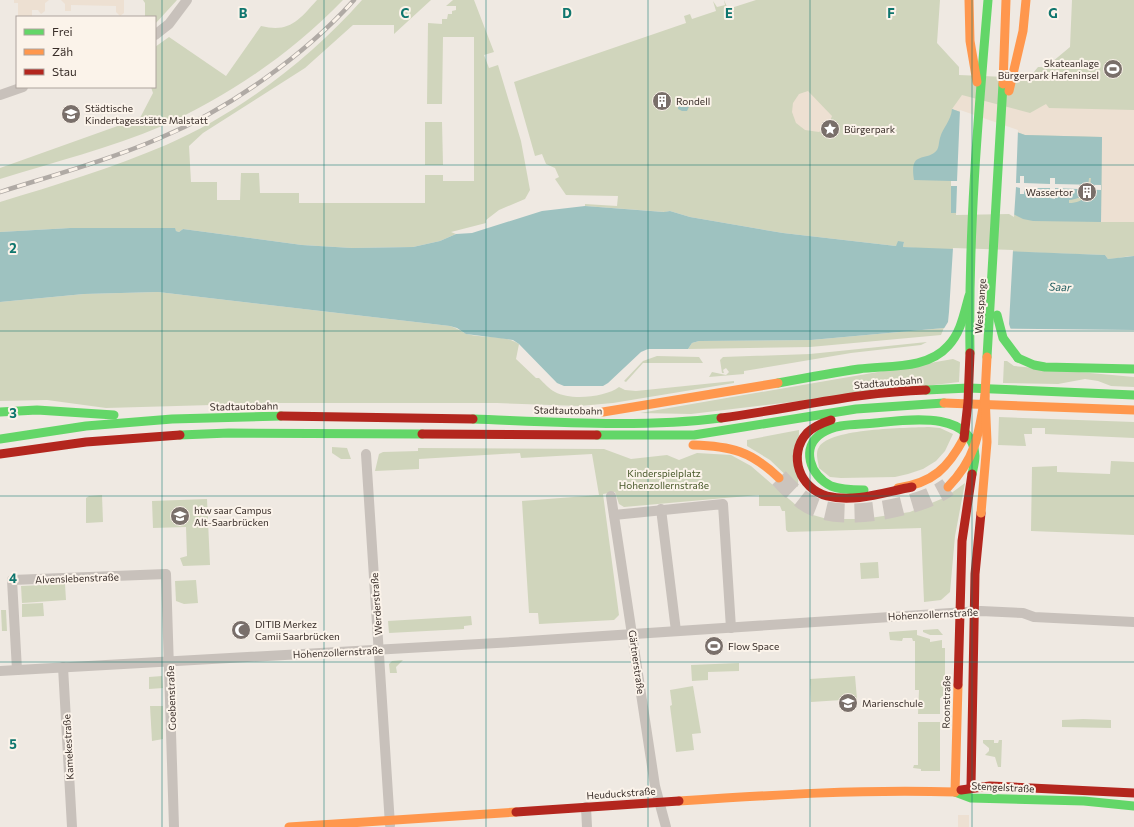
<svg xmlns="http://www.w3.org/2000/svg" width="1134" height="827" viewBox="0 0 1134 827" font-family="Commissioner,sans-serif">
<rect width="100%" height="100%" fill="#efe9e2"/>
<g fill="#d0d5bc">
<path d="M143,0H177L155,24V17H145V3Z"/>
<path d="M317,0H343C292,53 229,96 162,126C110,148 54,162 0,179V168L140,118L153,93L151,87H155V47L169,37L226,76L261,26C290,33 299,20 317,0Z"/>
<path d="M362,0H431L394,34V25H353L305,68L203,133L189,146L191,182H217V200H240L241,173H259L260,193H299V203H425V175H443V181H474V37H443L442,104H427L428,23L442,24V19H447L448,14H452V11L456,10V6H446L453,0H474L494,52L484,55L489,68L498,65L521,141L530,190L525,199L499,210L486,220V223L451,232L456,234L440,241L413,247L352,248L302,245L183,229L179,232L176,231L174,228H70L0,232V202C56,185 112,168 166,145C238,114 311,58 362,0Z"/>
<path d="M724,0L728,9L756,0H940L937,43L959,67V75L1029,78L1038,67H1046L1070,47L1072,0H1134V256C1124,256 1118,259 1108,259L1105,255L928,249L903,247L904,242L896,246L783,233L690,217L670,211L665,212L585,206V204L617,206L618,196L566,195L555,179L559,177L555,168L546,164L542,154L535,156L514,82L686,23L684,16L690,14L692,19L716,11L713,1L717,7L725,5Z"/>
<path d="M425,122H442L443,165H425Z"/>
<path d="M158,292L450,326C457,328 462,332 467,334C485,339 503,334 519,344L516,359L536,378H539C544,383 549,389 555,392C571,401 606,397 619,387L625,390L636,391L734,381V383L613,403L579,406L497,403H278L106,408L47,400L0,401V302L84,294Z"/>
<path d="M944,328L941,335L810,347L688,349L692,343L699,341L811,340Z"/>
<path d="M927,342L921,345L851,353L744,371V374L709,377L712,372L726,375L729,372L726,368L723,370L724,373H722L720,360L723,357L810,354Z"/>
<path d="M657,356L699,357L703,363H643L626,382L624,381L643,361Z"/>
<path d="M953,359L960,362L959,382L691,414L640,413Z"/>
<path d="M1004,361H1007L1014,366L1134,377V387L1111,386L1098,381L1085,379L1058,384L1003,383Z"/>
<path d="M999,417L1134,422V438L1045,434V428H1032V434H1024L1026,446L998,445Z"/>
<path d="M929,427L940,428L953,434L945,451L936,461L923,469L908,474L895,477L841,478L830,477L819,468C818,460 815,453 819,447C830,428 907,428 929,427Z"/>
<path d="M799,430L798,487L770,460L747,446V440Z"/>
<path d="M332,447L347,448L351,459H341L332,453Z"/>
<path d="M418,448L604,449L631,459L667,455L679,460L697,453L731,455L751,466L797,506L813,515L827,519H863L910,512L946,497L965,483L955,536L950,592L941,600L924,602L921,528L788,532L786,530L785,511H782L780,506H759V495L624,507L619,504L615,492L603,494L619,615L614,620L539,624L538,613H529L522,501L599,495L592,454L521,458L520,453L419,459V469L375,471L379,454L383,452L418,451Z"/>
<path d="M1111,461L1134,462V535L1031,531L1032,467L1057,466V472L1110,474Z"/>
<path d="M102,495L103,522L86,523V498L89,496Z"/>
<path d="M207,499L210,565L183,566L180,558L187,556L186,527L153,528L152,501Z"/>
<path d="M878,562L879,578L861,579L860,563Z"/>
<path d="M196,580L198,603L184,604L176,601L175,581Z"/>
<path d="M65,584L66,600L22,603L21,586Z"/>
<path d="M43,603L44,616L22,617V604Z"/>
<path d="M1,610H6L7,631H2Z"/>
<path d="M471,616L472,625L464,626V629L389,633L388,621Z"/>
<path d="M938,629L943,635H930L923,632V630Z"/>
<path d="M917,630V635L930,639V642L942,640V648H945V697L940,698V714H918L919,690H915V641H913L912,638H903L902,641L890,640L889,632Z"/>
<path d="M403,660L396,667L397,673H390L389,664L392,661Z"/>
<path d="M739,663V671L708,672V680L692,681L691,665Z"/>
<path d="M162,676L163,688L149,689V677Z"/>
<path d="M855,676L857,699L811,702L810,679Z"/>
<path d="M693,686L701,733L692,734L694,750L676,752L670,706L672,705L670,690Z"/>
<path d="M150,706H163V739L152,741Z"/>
<path d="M1083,719L1111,720V728L1062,727V720Z"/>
<path d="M918,722H940V771H921V769L913,768L914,765H918Z"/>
<path d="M983,740H994V743H998L999,740H1002L1001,767H998L995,757L985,755L989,751V748L983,743Z"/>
</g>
<g fill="#ede0d2">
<path d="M14,0H49L45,3V11L41,14L38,10H32V16H18V3H14Z"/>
<path d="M61,0H124V13L120,16L116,12V6L71,5V11H65V4Z"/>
<path d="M808,91L832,116L828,126L819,132L805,130L796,123L792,112L793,103L799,94Z"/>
<path d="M962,95L1030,113L1046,104L1049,108L1134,110V222H1101L1102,137L1025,135L952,109Z"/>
<rect x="958" y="815" width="11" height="12"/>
</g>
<g fill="#9ec2c0" fill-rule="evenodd">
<path d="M681,100H685L689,103V107L687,111H682L678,109V103Z"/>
<path d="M952,109L1025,135L1102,137L1101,222L1033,221L1023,219L1009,212L951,213V181L914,180C909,149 926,163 937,150C939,147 939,141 940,138C943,127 951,121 952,109ZM1089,178H1091C1090,193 1085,203 1069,203V200C1083,199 1088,192 1089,178Z"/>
<path d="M585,206L664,212L670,211L690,217L783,233L896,246L898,241L904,242L903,247L1105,255L1108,259L1134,256V330L944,328L811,340L699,341L692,343L688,349H648L641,352L608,383L603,386H564L557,383L519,344L513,340L466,334L457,328L450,326L158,292L84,294L0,302V232L70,228H175L176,231L179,232L183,229L302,245L352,248L413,247L440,241L456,234L472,233L542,211Z"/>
</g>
<g fill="#efe9e2">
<path d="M960,110L1018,130L1016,183H1020V176H1024V183L1050,184V178H1055V184L1101,185V190L1055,188V199L1050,198V188H1024V194H1020V188L1016,187L1014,217L1009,214L956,215L957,186H951V181H957Z"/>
<path d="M953,248L1013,250L1009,324L1011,330H943L948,322L949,312Z"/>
</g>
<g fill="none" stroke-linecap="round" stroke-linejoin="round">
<path stroke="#cbc4bd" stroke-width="19" stroke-dasharray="19 10" stroke-linecap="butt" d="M779,478C791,490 803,504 820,509C852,520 921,507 948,487"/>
<g stroke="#c8c1bb" stroke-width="10">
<path d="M155,35L169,24L187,0"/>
<path d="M0,95L23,87"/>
<path d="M366,454L390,825"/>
<path d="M611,496L655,786L666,827"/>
<path d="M661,509L676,631"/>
<path d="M614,515L723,504L731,628"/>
<path d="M63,667L72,827"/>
<path d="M17,670L12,580L166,574L174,827"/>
<path d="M0,671L513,642L981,611L1023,613L1034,617L1134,622"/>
<path d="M586,807L587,827"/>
</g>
<g stroke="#63d668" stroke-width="9">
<path d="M997,315L1003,338L1018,358"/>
<path d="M970,353C968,235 978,117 988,0"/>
<path d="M987,357L1003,84"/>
<path d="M1018,358L1034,365L1045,367L1134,369"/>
<path d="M778,383C805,378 832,373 859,369C887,365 927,370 948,346C961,333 964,313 969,296"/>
<path d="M926,390L969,388L1134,395"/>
<path d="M0,412L37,410L114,415"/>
<path d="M473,419C554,422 641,428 721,418"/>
<path d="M180,435L229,433L422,434"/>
<path d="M597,435H694L856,409L944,403"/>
<path d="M0,439L86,426L172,419L281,416"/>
<path d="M864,490C853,490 841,490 831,486C810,476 800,447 822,433C837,423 858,425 875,423C906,420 973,409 975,456C975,462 973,469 972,474"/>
<path d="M955,792L971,798L1084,801L1134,806"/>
</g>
<g stroke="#ff974d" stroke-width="9">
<path d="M969,0L970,41L977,82"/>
<path d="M1003,84L1006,0"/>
<path d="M1009,91L1023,31L1026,0"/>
<path d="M944,403L1134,410"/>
<path d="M603,412L778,383"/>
<path d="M693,445C731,446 751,451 779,478"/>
<path d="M898,488C933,483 948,468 964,438"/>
<path d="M955,792L958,685"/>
<path d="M679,801C771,795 863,789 955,792"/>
<path d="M289,827L516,812"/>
</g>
<g stroke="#b3261e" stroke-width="9">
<path d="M281,416L473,419"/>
<path d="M721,418C790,409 857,392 926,390"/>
<path d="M831,420C822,423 814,426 807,433C787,455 800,489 827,496C854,503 885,492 912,487"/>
<path d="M422,434L597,435"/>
<path d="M0,454L86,442L180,435"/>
<path d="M958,685L962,541L972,474"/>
<path d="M971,786L975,574L981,513"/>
<path d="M961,790L990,786L1134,793"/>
<path d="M516,812L679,801"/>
</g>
<g stroke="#b0aaa5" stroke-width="4.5">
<path id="rail" d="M0,192C54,175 109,160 160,138C229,109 305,55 354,0"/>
</g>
<use href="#rail" stroke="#fbf3ea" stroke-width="3" stroke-dasharray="9" stroke-linecap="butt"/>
<g stroke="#ff974d" stroke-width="9">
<path d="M948,487C976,458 979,434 985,395"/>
<path d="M981,513L987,442L985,395L987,357"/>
</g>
<path stroke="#b3261e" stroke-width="9" d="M964,438L968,402L970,353"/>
</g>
<path fill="none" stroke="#0f766e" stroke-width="1" stroke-opacity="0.55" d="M162,0V827M324,0V827M486,0V827M648,0V827M810,0V827M972,0V827M0,165H1134M0,331H1134M0,496H1134M0,662H1134"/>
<defs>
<g id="stadium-disc" transform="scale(1)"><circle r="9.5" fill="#796f6a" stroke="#fbf3ea"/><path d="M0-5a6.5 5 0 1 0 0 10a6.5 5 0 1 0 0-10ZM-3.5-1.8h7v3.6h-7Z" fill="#fff"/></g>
<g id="building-disc" transform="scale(1)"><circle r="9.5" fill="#796f6a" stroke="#fbf3ea"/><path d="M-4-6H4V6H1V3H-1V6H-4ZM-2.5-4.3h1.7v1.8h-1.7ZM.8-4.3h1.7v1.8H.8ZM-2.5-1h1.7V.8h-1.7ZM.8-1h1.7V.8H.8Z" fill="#fff"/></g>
<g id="school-disc" transform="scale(1)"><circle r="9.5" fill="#796f6a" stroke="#fbf3ea"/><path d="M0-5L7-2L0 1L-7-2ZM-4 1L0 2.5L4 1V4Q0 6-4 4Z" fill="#fff"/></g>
<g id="sight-disc" transform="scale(1)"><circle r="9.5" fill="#796f6a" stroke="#fbf3ea"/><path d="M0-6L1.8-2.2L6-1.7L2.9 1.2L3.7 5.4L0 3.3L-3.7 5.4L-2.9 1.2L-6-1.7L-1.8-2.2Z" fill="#fff"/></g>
<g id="university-disc" transform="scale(1)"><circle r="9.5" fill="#796f6a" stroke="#fbf3ea"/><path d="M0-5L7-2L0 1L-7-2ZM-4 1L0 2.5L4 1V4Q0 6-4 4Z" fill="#fff"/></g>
<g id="mosque-disc" transform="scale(1)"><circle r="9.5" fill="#796f6a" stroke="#fbf3ea"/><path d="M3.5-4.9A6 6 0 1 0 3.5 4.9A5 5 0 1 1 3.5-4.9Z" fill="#fff"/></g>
</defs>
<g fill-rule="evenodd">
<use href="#stadium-disc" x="1113" y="69"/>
<use href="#building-disc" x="662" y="101"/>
<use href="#school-disc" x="71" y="114"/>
<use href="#sight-disc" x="830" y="129"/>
<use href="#building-disc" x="1087" y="192"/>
<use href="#university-disc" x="180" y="516"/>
<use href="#mosque-disc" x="241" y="630"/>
<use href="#stadium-disc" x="714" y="646"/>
<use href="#school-disc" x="848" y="703"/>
</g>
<g text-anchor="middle" stroke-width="4" stroke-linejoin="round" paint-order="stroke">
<g font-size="10" fill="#392e29" stroke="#fbf3ea" text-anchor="start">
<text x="1099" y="67" text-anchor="end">Skateanlage<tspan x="1099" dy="12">Bürgerpark Hafeninsel</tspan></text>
<text x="676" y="105">Rondell</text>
<text x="85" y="112">Städtische<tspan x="85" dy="12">Kindertagesstätte Malstatt</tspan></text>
<text x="844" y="133">Bürgerpark</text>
<text x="1073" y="196" text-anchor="end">Wassertor</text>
<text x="194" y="514">htw saar Campus<tspan x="194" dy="12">Alt-Saarbrücken</tspan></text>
<text x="255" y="628">DITIB Merkez<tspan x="255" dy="12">Camii Saarbrücken</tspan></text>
<text x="728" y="650">Flow Space</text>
<text x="862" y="707">Marienschule</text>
</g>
<g font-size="10" fill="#392e29" stroke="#fbf3ea">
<text transform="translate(980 306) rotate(-86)" y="4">Westspange</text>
<text transform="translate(888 382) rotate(-5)" y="4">Stadtautobahn</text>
<text transform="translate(244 406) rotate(-1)" y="4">Stadtautobahn</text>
<text transform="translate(568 410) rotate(1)" y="4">Stadtautobahn</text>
<text transform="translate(77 578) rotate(-2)" y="4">Alvenslebenstraße</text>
<text transform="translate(376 604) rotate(-94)" y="4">Werderstraße</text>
<text transform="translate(933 614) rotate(-3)" y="4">Hohenzollernstraße</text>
<text transform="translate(338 652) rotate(-3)" y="4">Hohenzollernstraße</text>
<text transform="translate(637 662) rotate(82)" y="4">Gärtnerstraße</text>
<text transform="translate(171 698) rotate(-92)" y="4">Goebenstraße</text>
<text transform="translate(946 702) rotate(-89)" y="4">Roonstraße</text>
<text transform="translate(68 747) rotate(-93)" y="4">Kamekestraße</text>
<text transform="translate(1003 787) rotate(3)" y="4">Stengelstraße</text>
<text transform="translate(621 793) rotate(-4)" y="4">Heuduckstraße</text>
</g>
<g font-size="10" fill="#49592b" stroke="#fbf3ea">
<text x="664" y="477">Kinderspielplatz<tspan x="664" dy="12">Hohenzollernstraße</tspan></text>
</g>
<g font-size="11" font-style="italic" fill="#1c5a5d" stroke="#fbf3ea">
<text transform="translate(1060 287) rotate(2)" y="4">Saar</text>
</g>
</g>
<g font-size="13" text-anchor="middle" font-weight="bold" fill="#0f766e" stroke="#fbf3ea" stroke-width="4" stroke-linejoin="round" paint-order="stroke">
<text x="243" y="18">B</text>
<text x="405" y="18">C</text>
<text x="567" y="18">D</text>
<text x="729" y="18">E</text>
<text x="891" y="18">F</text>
<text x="1053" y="18">G</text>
<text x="13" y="253">2</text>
<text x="13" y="418">3</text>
<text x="13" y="583">4</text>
<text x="13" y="749">5</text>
</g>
<rect x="16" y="16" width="140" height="72" fill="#fbf3ea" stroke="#ada49d"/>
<rect x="24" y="29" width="20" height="6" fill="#63d668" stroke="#ada49d"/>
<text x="52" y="36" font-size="12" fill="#392e29">Frei</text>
<rect x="24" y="49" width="20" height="6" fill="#ff974d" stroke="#ada49d"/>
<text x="52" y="56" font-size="12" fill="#392e29">Zäh</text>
<rect x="24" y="69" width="20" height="6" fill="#b3261e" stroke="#ada49d"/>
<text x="52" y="76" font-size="12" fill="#392e29">Stau</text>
</svg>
